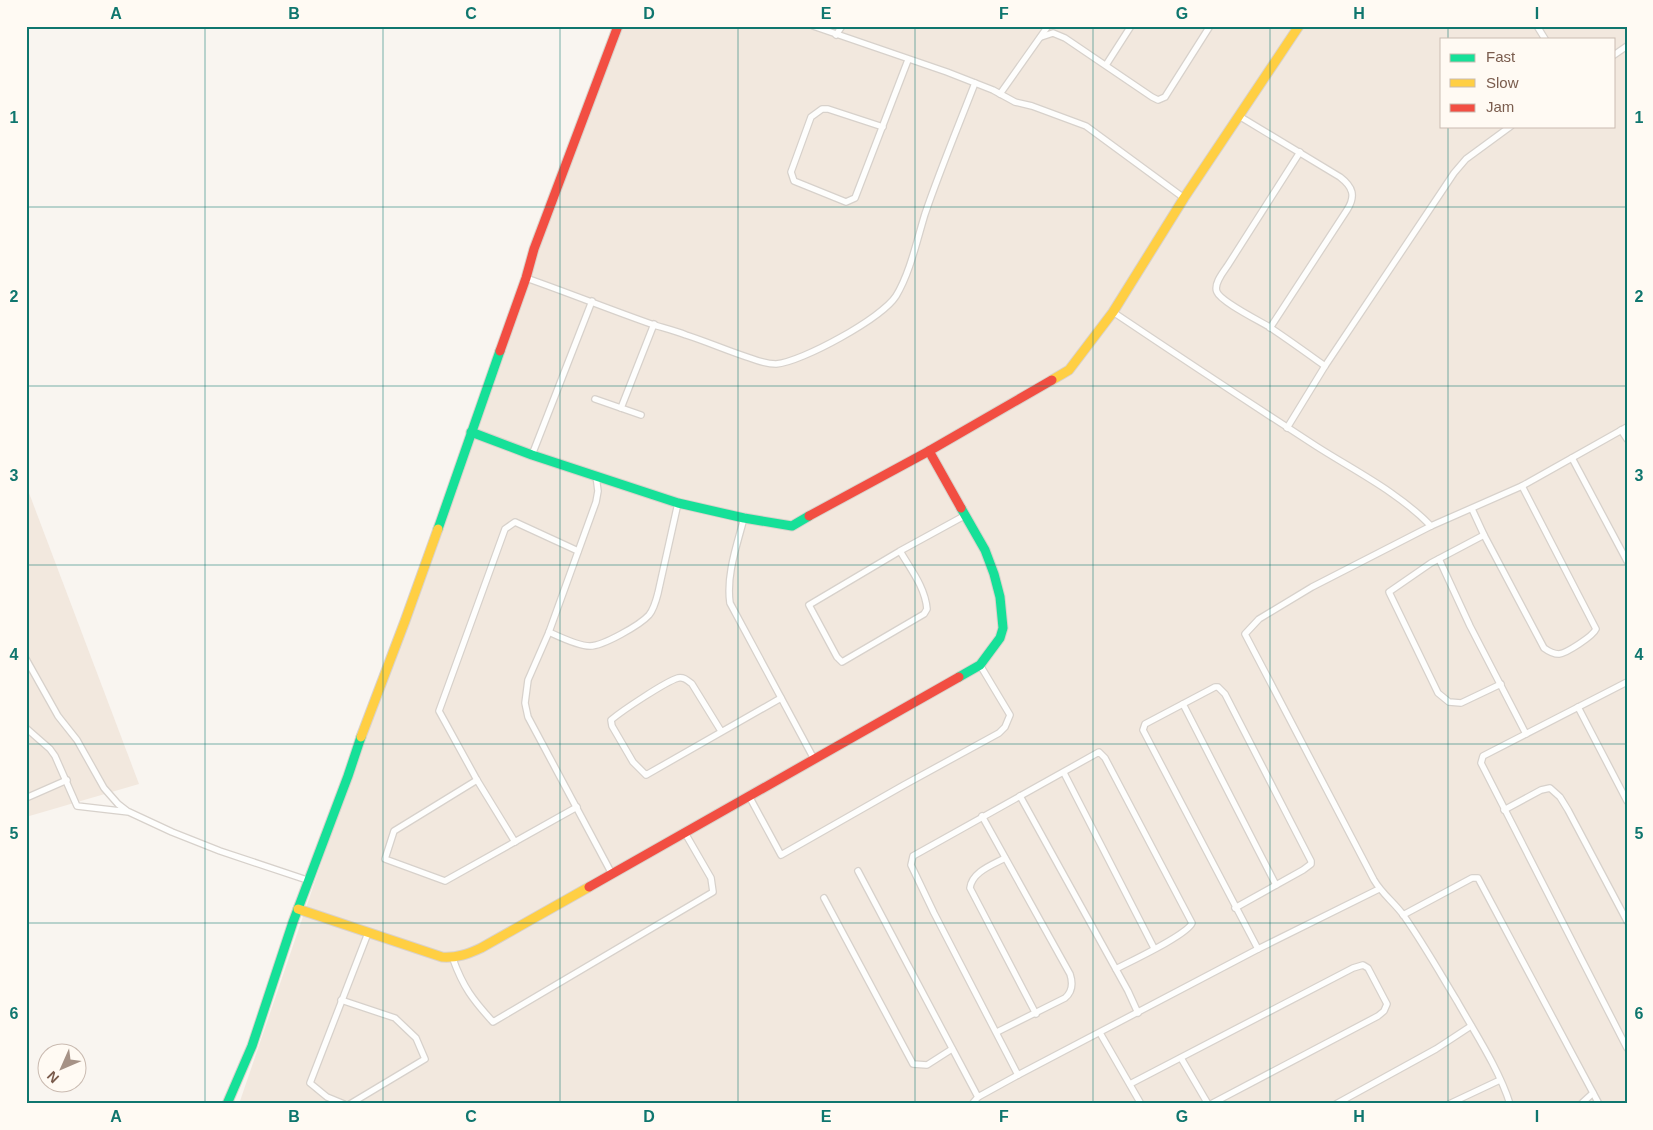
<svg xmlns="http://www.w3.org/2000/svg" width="1653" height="1130" viewBox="0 0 1653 1130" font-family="Arial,sans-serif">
<rect width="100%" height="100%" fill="#f9f5f0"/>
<g fill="#f2e8de" fill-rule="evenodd">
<path d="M621,26H1627V1104H239L512,304ZM1442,39H1614V126H1442Z"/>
<path d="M26,485L139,784L26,817Z"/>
</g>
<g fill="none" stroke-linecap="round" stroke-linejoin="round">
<g stroke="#d7d1cb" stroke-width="8">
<g id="street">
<path d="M813,26L947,72L993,90L1015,102L1032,106L1086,126L1184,198"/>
<path d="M1537,26L1545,39"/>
<path d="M836,35L842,26"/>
<path d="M1041,37L1053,33L1065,38L1152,97L1158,100L1165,97L1210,26"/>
<path d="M1614,55L1627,46"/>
<path d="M1106,65L1131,26"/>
<path d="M1000,94L1048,26"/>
<path d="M1239,116L1340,177C1353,187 1356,196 1347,210L1270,328"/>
<path d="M883,127L828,109H822L811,117L791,172L794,181L846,202L855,198L908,60"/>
<path d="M1300,152L1228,265C1224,271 1213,284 1217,292C1221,302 1260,321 1271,328C1289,340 1307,353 1325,366"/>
<path d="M526,278C569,293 611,310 654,325C664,328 676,331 686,335C708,342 728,351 750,358C758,361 767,364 776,364C802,362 882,318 896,296C910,273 917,240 925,214C940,170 958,127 975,83"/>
<path d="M1113,312C1180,357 1248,402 1316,446C1355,471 1398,492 1431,526"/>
<path d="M595,399L641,415"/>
<path d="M621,408L654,324"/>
<path d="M1287,428L1325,366L1454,173L1466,159L1511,126"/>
<path d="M1621,430L1627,439"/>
<path d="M532,455L592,301"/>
<path d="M1572,458L1627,561"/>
<path d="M596,476L598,491L596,502L549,632L528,680L525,703L528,717L612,874"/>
<path d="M1472,509L1484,535L1544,648C1548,651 1553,654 1559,654C1567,653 1593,636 1596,629L1522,486"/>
<path d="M744,518C737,545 726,575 730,603L814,759"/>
<path d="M1484,535L1431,563L1389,592L1438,693L1449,702L1461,703L1501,684"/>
<path d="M900,551C911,570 925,587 927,609L924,614L842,662L837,657L809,605L900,551L964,516"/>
<path d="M1439,559L1470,626L1526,734"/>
<path d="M549,632C560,637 578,646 590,646C603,646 640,625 649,615C654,609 656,601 658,593L678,503"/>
<path d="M26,659L58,716L77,740L104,788L118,804L127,811"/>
<path d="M1627,682L1483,756L1481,763L1627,1048"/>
<path d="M1183,704L1276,885"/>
<path d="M1578,707L1627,801"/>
<path d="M26,728L50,749L55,756L77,806L129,812L172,832L220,851L310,881"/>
<path d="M721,731L692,684C687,680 684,677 678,678C665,682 623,710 611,720L612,726L633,762L646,775L781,698"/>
<path d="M1064,773L1154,948"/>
<path d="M477,780L394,831L385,859L445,881L577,807"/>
<path d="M749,796L781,855L904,785L999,733L1005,727L1010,715L980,665"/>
<path d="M1020,796L1128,991L1138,1013"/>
<path d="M26,798L67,780"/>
<path d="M1504,810L1541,790L1550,788L1560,797L1568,810L1627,921"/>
<path d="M982,816L1070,974C1073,983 1072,992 1065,998L997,1032"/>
<path d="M515,842L477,780L439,711L505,529L515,522L578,551"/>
<path d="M1005,858C992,865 972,872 970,888L1036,1014"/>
<path d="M858,871L978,1097"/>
<path d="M824,898L913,1064L927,1065L952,1049"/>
<path d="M1235,908L1303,870L1311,864V861L1225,694L1218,687H1215L1145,724L1143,730L1258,949"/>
<path d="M1403,915L1472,878H1478L1599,1104"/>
<path d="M453,959C463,987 473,1000 493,1022L713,892L711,878L685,833"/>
<path d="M341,1000L395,1018L416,1038L425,1059L350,1104"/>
<path d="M1100,1033L1141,1104"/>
<path d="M1181,1058L1208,1104"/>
<path d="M1018,1075L934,913L911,865L913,856L1099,752L1105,758L1192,923C1187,935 1131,961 1116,969"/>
<path d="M1130,1084L1353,968L1363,965L1368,968L1387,1004L1384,1011L1378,1016L1211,1104"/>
<path d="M344,1104L327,1097L310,1083L368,933"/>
<path d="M972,1104L978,1097L1018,1075L1258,949L1379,889"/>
<path d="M1336,1104L1436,1049L1471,1026"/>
<path d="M1449,1104L1500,1080"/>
<path d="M1510,1104C1499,1069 1475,1033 1457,1001C1440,973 1423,943 1404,916C1395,903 1382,894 1374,880L1245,634L1259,619L1312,587L1431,526L1522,486L1627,427"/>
<path d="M1581,1104L1593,1093"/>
</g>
</g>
<g stroke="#d9d2cb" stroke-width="11">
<g id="fast">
<path d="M471,432L532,455L678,503L744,518L792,526L809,516"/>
<path d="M438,529L500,351"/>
<path d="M959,677L980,665L1000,638L1003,628L1000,597L994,574L985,550L961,508"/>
<path d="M227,1104L252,1046L293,922L348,776L361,737"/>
</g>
</g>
<g stroke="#d9d2cb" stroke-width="11">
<g id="slow">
<path d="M1052,380L1069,370L1113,312L1184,198L1299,26"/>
<path d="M361,737L405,621L438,529"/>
<path d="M298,909L442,957C457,958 468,954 481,948L589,887"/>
</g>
</g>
<g stroke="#d9d2cb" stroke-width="11">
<g id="jam">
<path d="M500,351L526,278L534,249L618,26"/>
<path d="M929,451L961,508"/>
<path d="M809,516L929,451L1052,380"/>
<path d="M589,887L959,677"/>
</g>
</g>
<use href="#street" stroke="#fefefd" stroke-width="5.5"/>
<use href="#fast" stroke="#16e098" stroke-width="9"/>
<use href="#slow" stroke="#ffcf43" stroke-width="9"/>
<use href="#jam" stroke="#f24e42" stroke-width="9"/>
</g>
<path fill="none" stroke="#0f766e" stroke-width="1" stroke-opacity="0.55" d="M205,26V1104M383,26V1104M560,26V1104M738,26V1104M915,26V1104M1093,26V1104M1270,26V1104M1448,26V39M1448,126V1104M26,207H1627M26,386H1627M26,565H1627M26,744H1627M26,923H1627"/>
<rect width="1653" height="1130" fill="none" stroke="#fffaf3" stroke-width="55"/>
<rect x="1440" y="38" width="175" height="90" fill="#fffaf3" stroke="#cabbb1"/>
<rect x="1450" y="54" width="25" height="8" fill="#16e098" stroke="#cabbb1"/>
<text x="1486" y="62" font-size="15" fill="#7a5c4d">Fast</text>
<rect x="1450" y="79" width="25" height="8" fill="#ffcf43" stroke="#cabbb1"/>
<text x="1486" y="88" font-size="15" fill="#7a5c4d">Slow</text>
<rect x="1450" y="104" width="25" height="8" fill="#f24e42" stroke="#cabbb1"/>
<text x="1486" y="112" font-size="15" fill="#7a5c4d">Jam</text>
<g transform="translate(62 1068) rotate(225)"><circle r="24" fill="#fffaf3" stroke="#cabbb1"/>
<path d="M0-4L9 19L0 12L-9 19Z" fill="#a69286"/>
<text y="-8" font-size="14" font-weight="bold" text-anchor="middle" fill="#7a5c4d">N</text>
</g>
<rect x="28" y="28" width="1598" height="1074" fill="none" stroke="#0f766e" stroke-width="2"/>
<g font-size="16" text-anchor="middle" font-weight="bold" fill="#0f766e">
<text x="116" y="19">A</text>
<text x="294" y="19">B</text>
<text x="471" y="19">C</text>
<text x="649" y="19">D</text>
<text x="826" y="19">E</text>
<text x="1004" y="19">F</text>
<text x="1182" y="19">G</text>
<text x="1359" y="19">H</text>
<text x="1537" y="19">I</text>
<text x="14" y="123">1</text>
<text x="1639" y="123">1</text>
<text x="14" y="302">2</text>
<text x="1639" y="302">2</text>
<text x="14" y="481">3</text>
<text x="1639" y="481">3</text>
<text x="14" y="660">4</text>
<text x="1639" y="660">4</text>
<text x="14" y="839">5</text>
<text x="1639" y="839">5</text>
<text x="14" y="1019">6</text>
<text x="1639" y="1019">6</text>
<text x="116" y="1122">A</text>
<text x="294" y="1122">B</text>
<text x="471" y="1122">C</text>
<text x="649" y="1122">D</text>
<text x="826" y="1122">E</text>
<text x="1004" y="1122">F</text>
<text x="1182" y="1122">G</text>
<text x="1359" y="1122">H</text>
<text x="1537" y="1122">I</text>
</g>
</svg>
